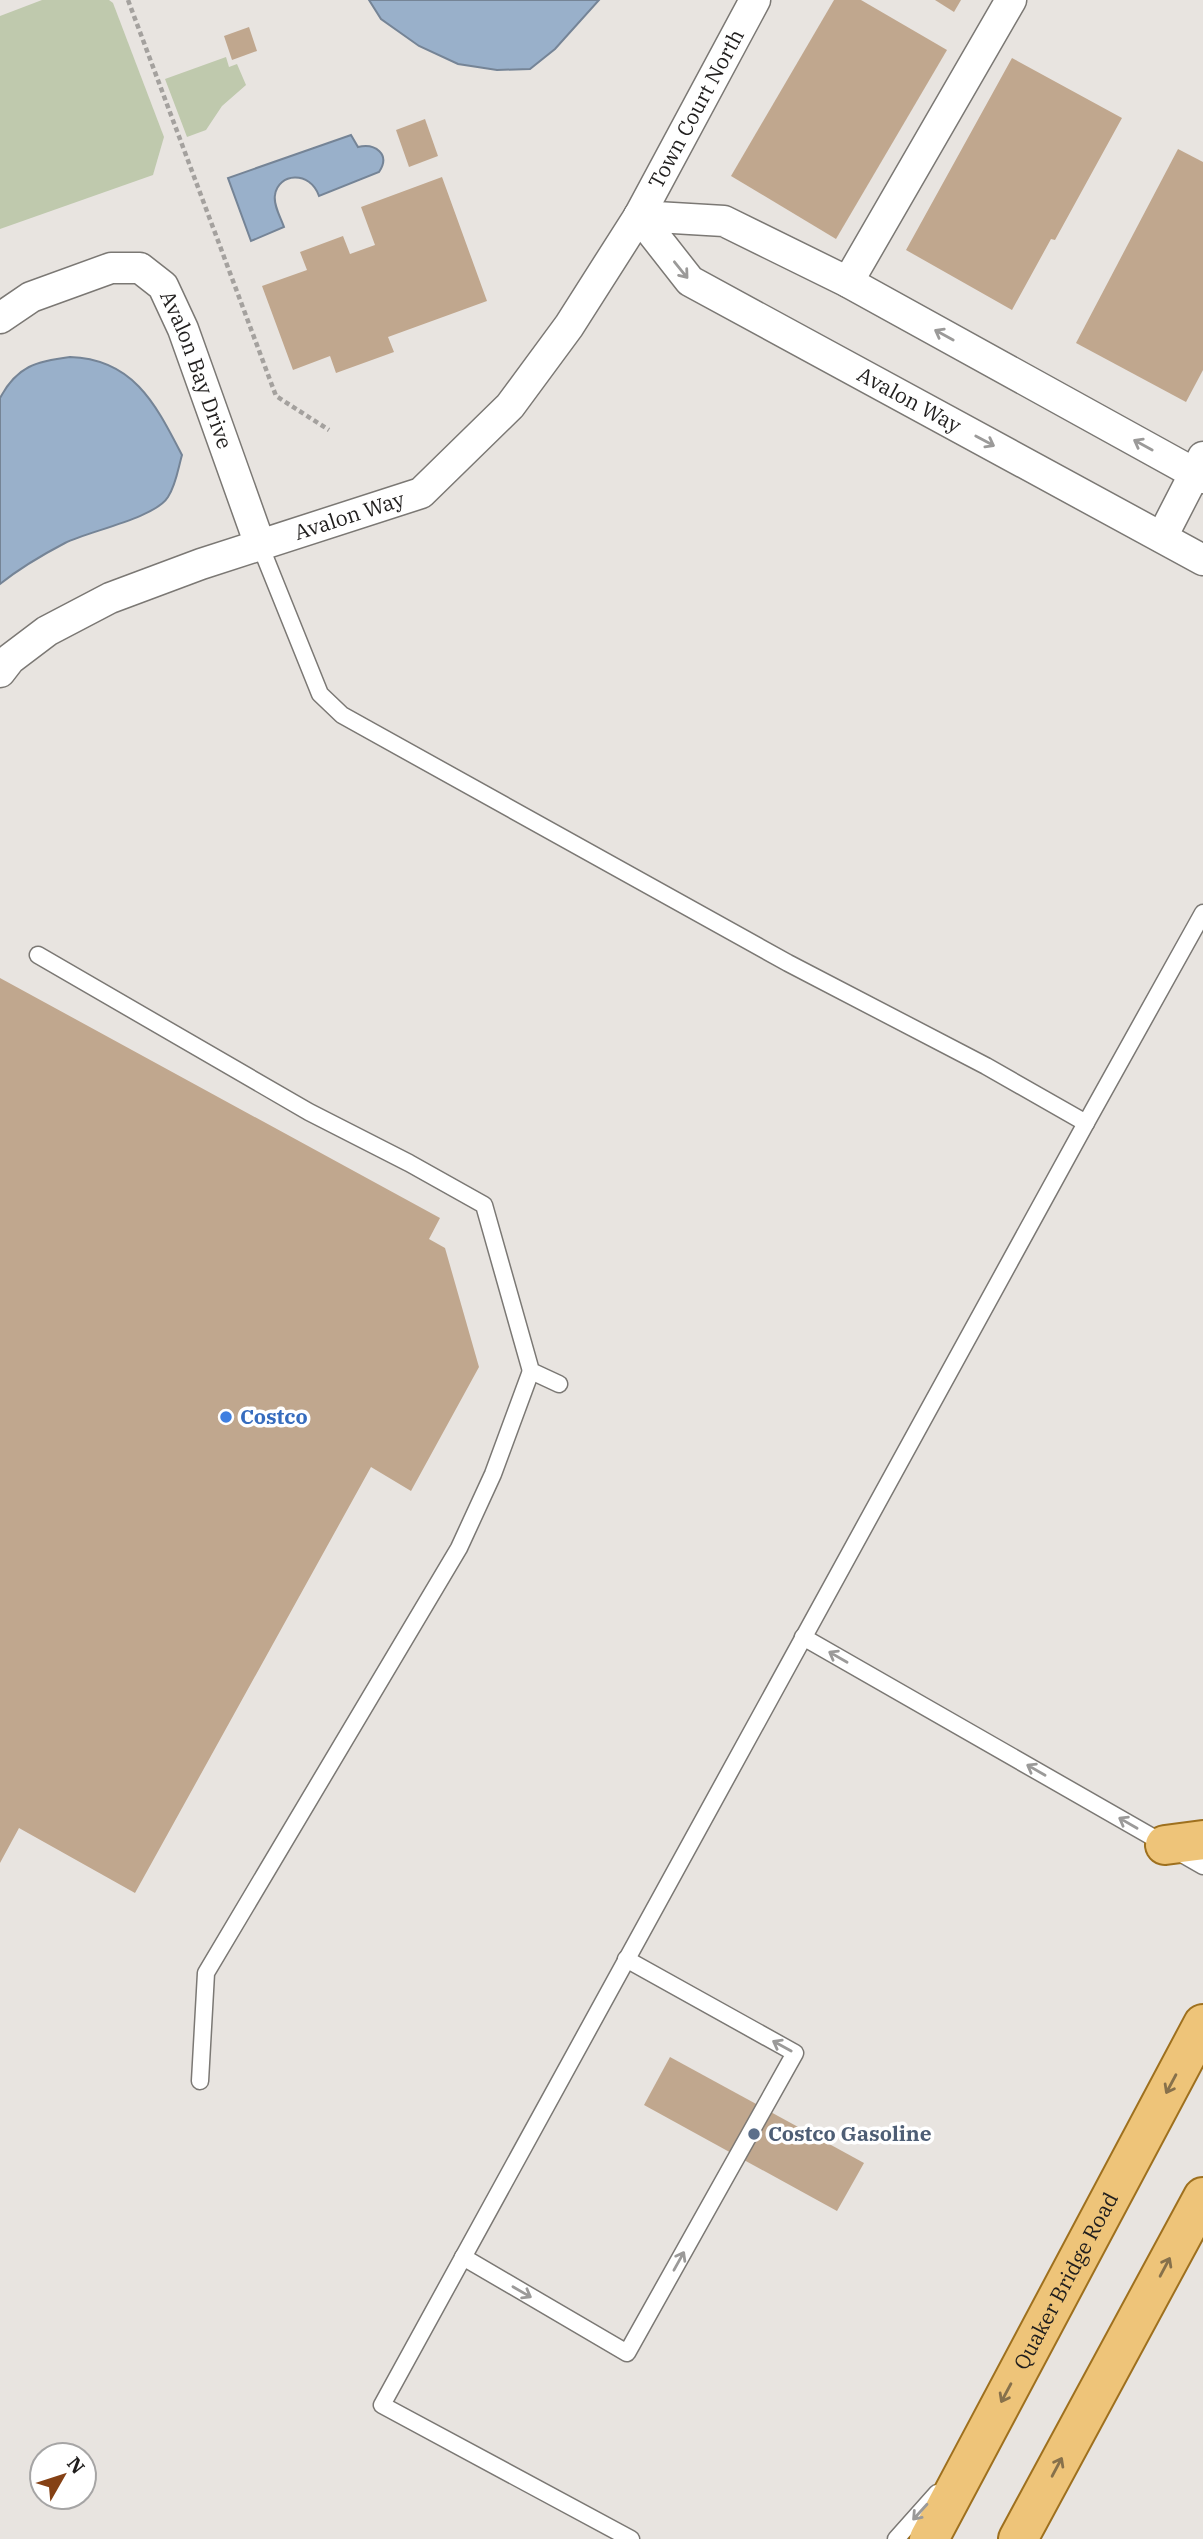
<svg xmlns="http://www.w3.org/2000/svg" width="1203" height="2539" viewBox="0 0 1203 2539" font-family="'IBM Plex Serif',serif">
<rect width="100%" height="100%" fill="#e8e4e0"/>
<g fill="#bfc9ad">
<path d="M42,0H109L113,3L164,137L153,175L0,229V16Z"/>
<path d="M226,57L229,67L237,64L246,85L222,106L206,130L187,137L165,79Z"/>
</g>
<g fill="#99b0ca" stroke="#758496" stroke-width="2">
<path d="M369,0H599L555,49L530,69L497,70L458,64L419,46L381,19Z"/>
<path d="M351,135L358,147C375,143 391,154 379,172L319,196C310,170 278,173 275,195C273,205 281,218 284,227L251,241L228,178Z"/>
<path d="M70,357C134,359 156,405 182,455C178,469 176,485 168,497C155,518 89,531 65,543C42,555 20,568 0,584V398C17,366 37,361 70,357Z"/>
</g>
<g fill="#c0a78e">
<path d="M834,0H861L947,50L836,239L731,176Z"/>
<path d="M935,0H961L954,12Z"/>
<path d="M249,27L257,51L232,60L224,36Z"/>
<path d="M1012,58L1122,118L1055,240L1051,239L1012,310L906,250Z"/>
<path d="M425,119L438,156L409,167L396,130Z"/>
<path d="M1178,149L1203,162V370L1186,402L1076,343Z"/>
<path d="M442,177L487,301L388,337L394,352L336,373L330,356L293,370L262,286L307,270L300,252L343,236L350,254L375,245L361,207Z"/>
<path d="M0,978L440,1218L429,1239L445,1248L479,1367L411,1491L371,1467L135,1893L19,1828L0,1863Z"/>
<path d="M670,2057L864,2163L837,2211L644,2105Z"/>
</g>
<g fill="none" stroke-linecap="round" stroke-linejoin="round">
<g stroke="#7b7874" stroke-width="19">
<g id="service">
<path d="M260,545L320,694L342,715L788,963L986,1066L1086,1123"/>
<path d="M38,955L309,1112L409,1163L484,1205L531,1371L559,1384"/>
<path d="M803,1637L1203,1866"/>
<path d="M200,2081L206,1973L459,1548L493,1474L531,1371"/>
<path d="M463,2257L627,2353L795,2053L626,1959"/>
<path d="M631,2539L382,2405L1086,1123L1203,913"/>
<path d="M896,2539L937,2493"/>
</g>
</g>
<g stroke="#7b7874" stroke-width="33">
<g id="minor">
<path id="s1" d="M639,216L690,281L1203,560"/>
<path d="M639,216L724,221L848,282L1203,478"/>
<path d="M848,282L1011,0"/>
<path id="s2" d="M0,318L31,297L111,268H140L163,286L183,329L260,545"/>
<path d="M1162,537L1203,457"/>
<path id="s3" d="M0,672L10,659L47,631L110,598L201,564L421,493L510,406L569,326L639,216L755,0"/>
</g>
</g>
<g stroke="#9e701e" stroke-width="42">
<g id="primary">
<path d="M1165,1845L1203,1840"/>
<path id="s4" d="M929,2539L1203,2024"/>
<path d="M1018,2539L1203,2197"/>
</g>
</g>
<path stroke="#a4a19e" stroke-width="4.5" stroke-dasharray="5 3.5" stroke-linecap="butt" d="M128,0L276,396L329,430"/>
<use href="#service" stroke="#fff" stroke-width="16"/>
<use href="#minor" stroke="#fff" stroke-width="30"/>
<use href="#primary" stroke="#eec479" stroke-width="38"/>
</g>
<defs><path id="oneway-shaft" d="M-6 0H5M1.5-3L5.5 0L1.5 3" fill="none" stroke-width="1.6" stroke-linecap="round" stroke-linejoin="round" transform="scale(1.75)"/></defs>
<g stroke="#9b9a99">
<use href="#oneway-shaft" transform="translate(681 270) rotate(51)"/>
<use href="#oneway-shaft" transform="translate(944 335) rotate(-151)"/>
<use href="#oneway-shaft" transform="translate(985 441) rotate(28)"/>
<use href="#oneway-shaft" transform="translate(1143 445) rotate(-151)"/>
<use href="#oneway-shaft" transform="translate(838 1657) rotate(-150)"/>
<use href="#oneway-shaft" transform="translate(1036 1770) rotate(-150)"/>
<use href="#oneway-shaft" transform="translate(1128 1823) rotate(-150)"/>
<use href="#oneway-shaft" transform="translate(782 2046) rotate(-151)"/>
<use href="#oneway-shaft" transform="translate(679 2261) rotate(-61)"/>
<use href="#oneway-shaft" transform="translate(522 2292) rotate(30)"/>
<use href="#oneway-shaft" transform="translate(920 2512) rotate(132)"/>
</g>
<g stroke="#87714b">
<use href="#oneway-shaft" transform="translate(1171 2084) rotate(118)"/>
<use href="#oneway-shaft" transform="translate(1165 2267) rotate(-62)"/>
<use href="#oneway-shaft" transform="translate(1006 2393) rotate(118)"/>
<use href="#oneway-shaft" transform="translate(1057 2467) rotate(-62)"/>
</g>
<circle fill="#3f7fe0" stroke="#fff" stroke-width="2.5" cx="226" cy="1417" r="7"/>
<circle fill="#5c6f8a" stroke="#fff" stroke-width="2.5" cx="754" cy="2134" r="7"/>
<g text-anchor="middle" stroke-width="7" stroke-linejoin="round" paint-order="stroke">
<g font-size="21" fill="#201e1d" stroke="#fff">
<text dy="7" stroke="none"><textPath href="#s3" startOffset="938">Town Court North</textPath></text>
<text dy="7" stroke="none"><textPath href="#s2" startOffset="271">Avalon Bay Drive</textPath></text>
<text dy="7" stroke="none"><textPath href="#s1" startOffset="332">Avalon Way</textPath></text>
<text dy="7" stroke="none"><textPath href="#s3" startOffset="387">Avalon Way</textPath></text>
<text dy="7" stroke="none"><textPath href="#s4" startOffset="292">Quaker Bridge Road</textPath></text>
</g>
<g font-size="21" font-weight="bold" fill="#366cbe" stroke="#fff" text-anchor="start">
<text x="240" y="1424">Costco</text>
</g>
<g font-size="21" font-weight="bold" fill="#4e5e75" stroke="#fff" text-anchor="start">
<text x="768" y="2141">Costco Gasoline</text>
</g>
</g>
<g transform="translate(63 2476) rotate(51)"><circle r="33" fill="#ffffff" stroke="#a6a5a5" stroke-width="2"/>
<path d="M0-5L12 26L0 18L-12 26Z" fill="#854115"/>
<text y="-10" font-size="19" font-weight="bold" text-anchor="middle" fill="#201e1d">N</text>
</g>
</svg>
